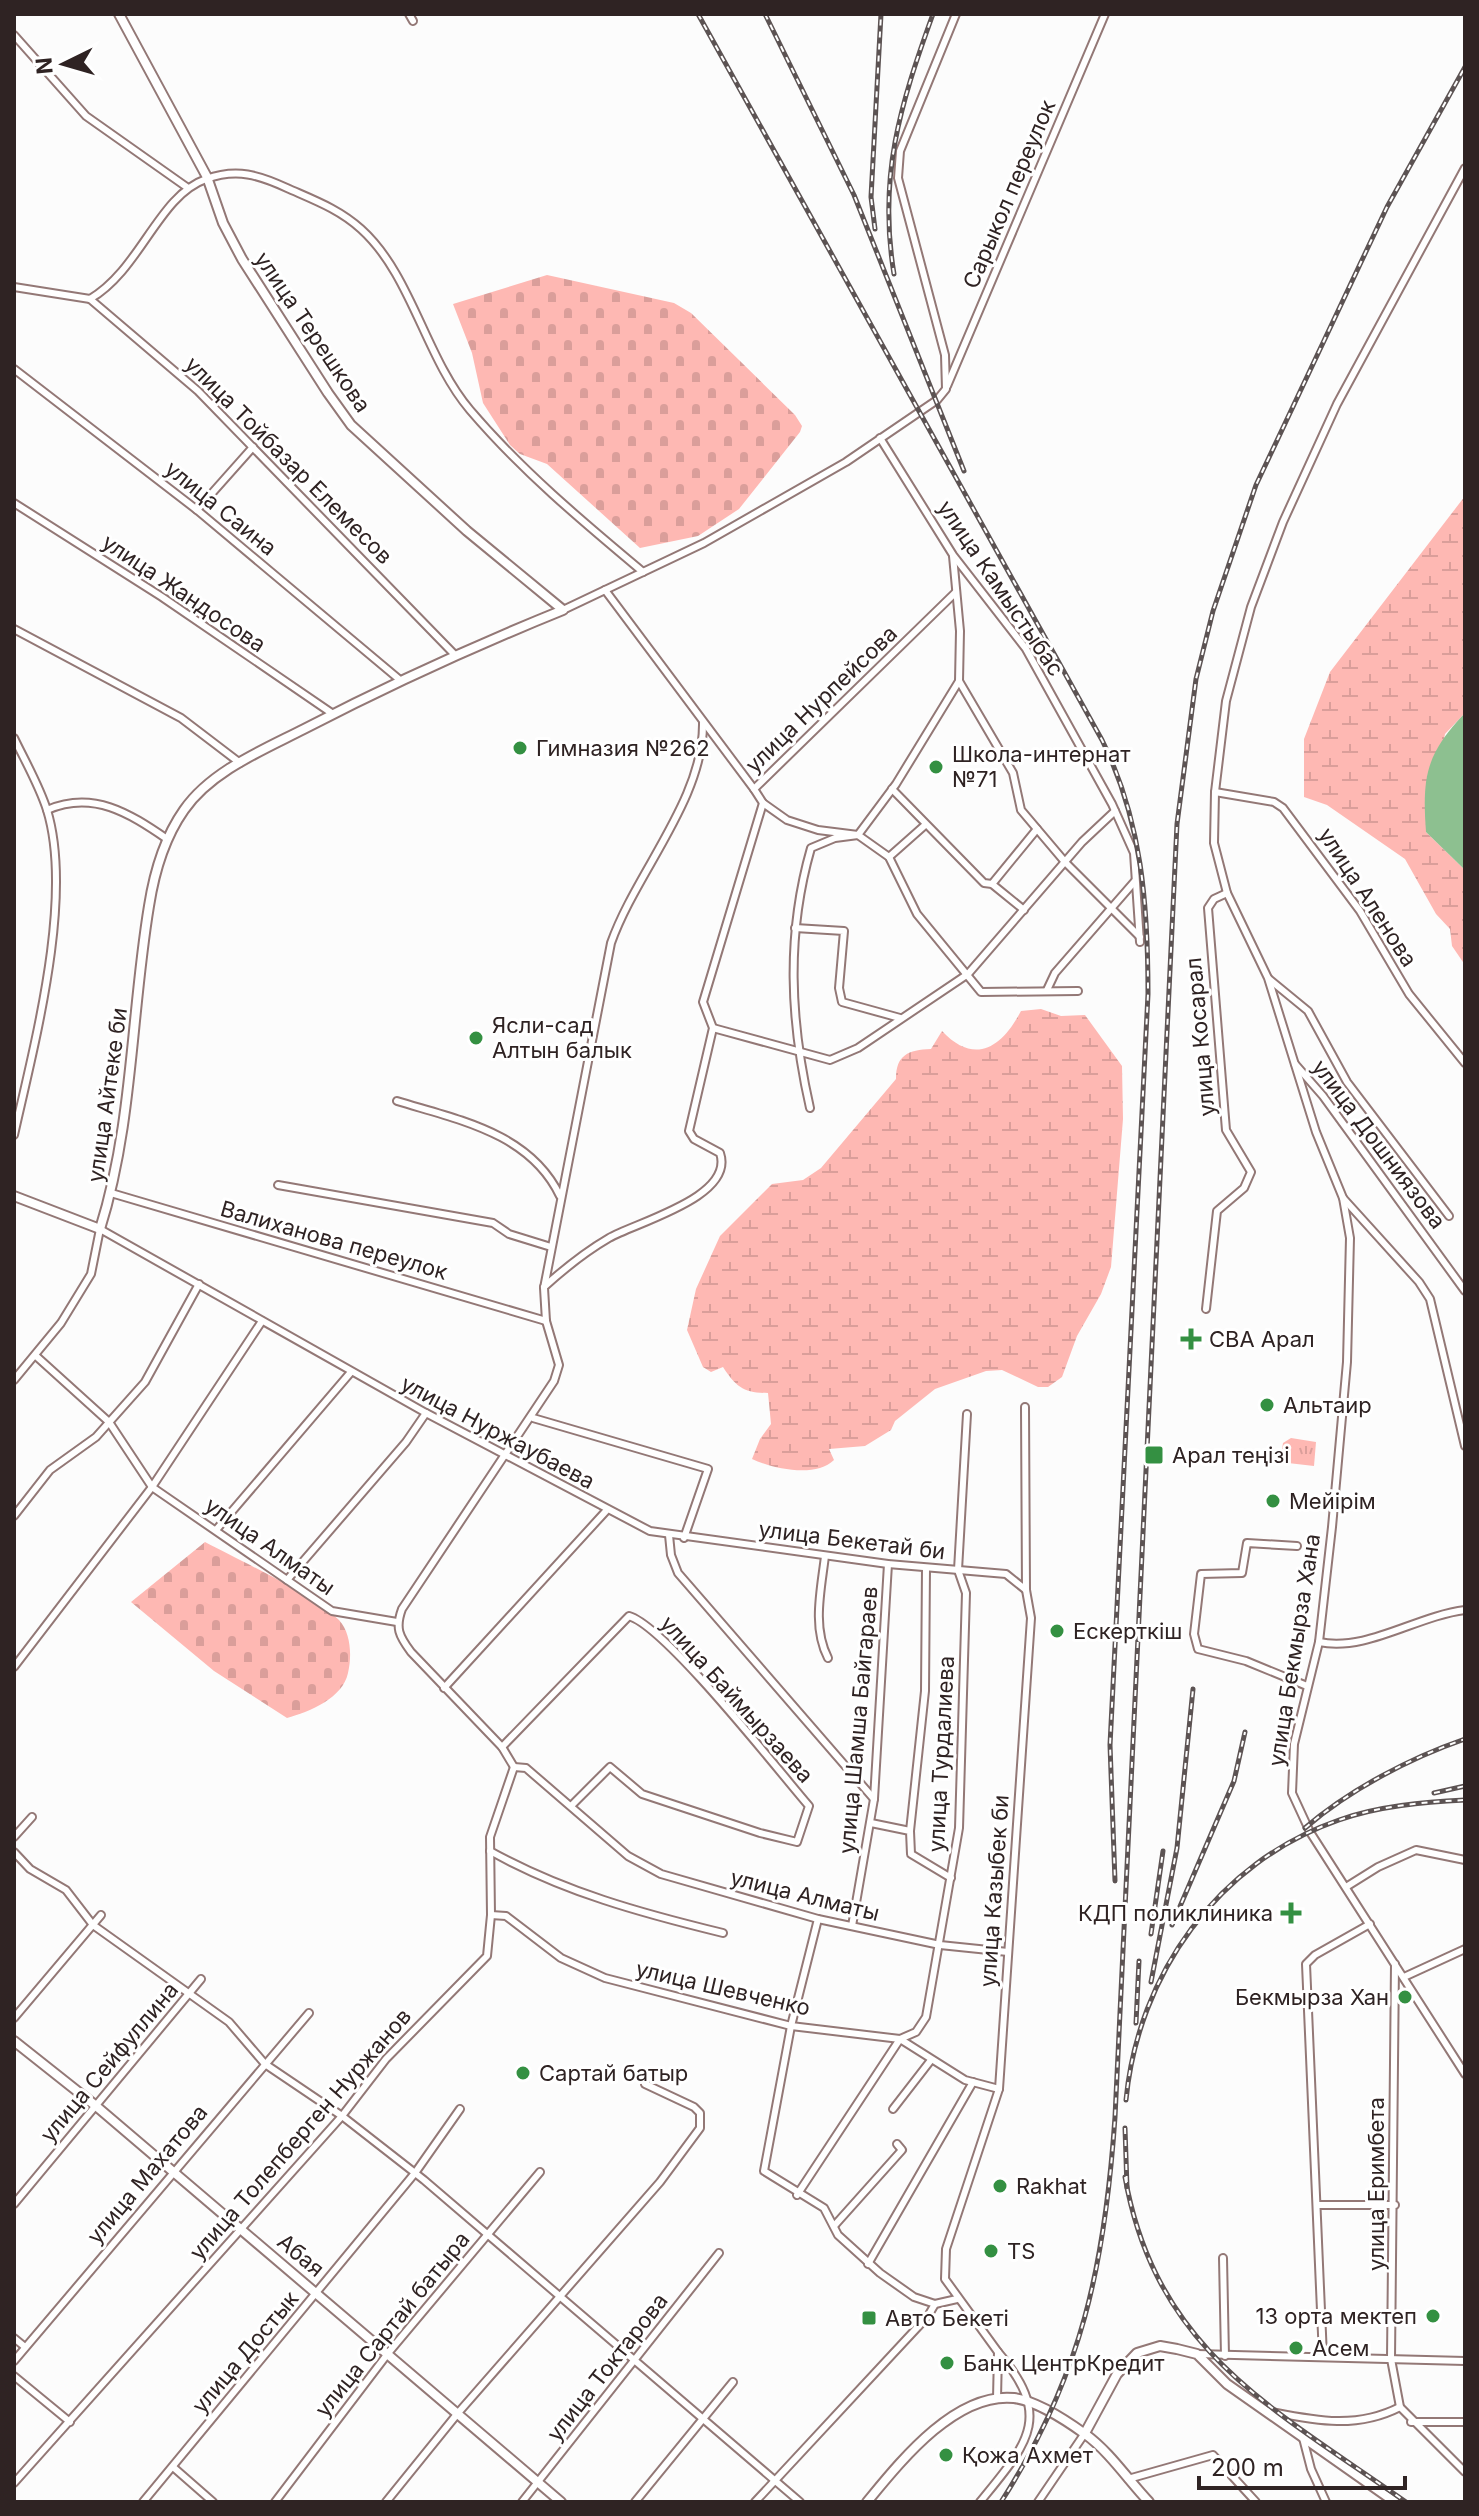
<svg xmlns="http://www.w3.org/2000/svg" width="1479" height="2516" viewBox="0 0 1479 2516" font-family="Inter,sans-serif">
<defs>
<pattern id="grass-tufts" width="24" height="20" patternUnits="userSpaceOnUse" patternTransform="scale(2)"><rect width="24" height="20" fill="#feb8b3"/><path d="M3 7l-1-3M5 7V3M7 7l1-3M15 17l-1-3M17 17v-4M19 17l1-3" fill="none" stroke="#da9e9a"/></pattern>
<pattern id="wetland-marsh" width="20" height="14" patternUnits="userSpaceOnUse" patternTransform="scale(2)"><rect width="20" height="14" fill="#feb8b3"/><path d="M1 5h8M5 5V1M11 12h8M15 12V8" fill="none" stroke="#da9e9a"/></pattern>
<pattern id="cemetery-stones" width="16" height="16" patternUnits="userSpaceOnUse" patternTransform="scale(2)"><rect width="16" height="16" fill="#feb8b3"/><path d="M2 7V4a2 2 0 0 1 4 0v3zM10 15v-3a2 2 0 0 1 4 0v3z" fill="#da9e9a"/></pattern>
</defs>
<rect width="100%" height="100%" fill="#fcfcfc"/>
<path fill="url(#grass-tufts)" d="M1291,1438L1316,1442L1314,1466L1288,1463L1281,1455L1283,1443Z"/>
<g fill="url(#wetland-marsh)">
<path d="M1465,496V713L1445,734L1426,832L1465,870V965L1452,946L1450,929L1436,914L1405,859L1327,805L1304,797V739L1330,672Z"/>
<path d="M1041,1009L1061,1016L1085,1015L1122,1066L1123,1119L1111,1267L1101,1294L1077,1336L1062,1377L1048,1387H1038L1002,1370L986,1371L935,1389L895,1421L891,1430L865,1446L829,1449L834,1460C816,1478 774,1469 752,1459L760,1439L771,1424L768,1393C744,1393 736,1387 723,1367L711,1372L703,1367L687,1330L696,1289L720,1236L772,1184L803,1180L821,1168L896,1079C896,1055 908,1050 931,1049L942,1031C975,1066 1002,1047 1021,1011Z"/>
</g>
<g fill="url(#cemetery-stones)">
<path d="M547,275L674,303L691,313L795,415L802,426L800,432L739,509L698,536L640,548L547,464L520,454L510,445L483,403L472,353L453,304Z"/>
<path d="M205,1542C239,1560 314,1595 339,1620C351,1633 352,1656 348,1673C343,1698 309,1712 287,1718L214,1671L131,1602Z"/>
</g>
<path fill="#8dc090" d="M1465,713V870L1426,832C1422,776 1426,754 1465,713Z"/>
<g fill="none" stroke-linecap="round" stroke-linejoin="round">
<g stroke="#937876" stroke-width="10">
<g id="minor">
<path d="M409,14L413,21"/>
<path d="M14,35L86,116L188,188"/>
<path d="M1465,168L1337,404L1283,522L1251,607L1226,701L1215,792L1214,843L1227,893L1268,978L1316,1132L1343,1198L1350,1238L1347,1362L1332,1527L1319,1642L1294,1744L1292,1793L1310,1832L1465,2074"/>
<path d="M14,287L90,299C141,269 158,196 206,179C237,168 259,175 287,188C314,200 339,209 361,229C412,275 425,357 470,410C522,471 582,521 643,572"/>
<path d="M90,299L198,391L454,654"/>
<path d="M14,369L197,510L400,680"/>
<path d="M947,386L1105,14"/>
<path d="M880,438L953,555L1026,649L1112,804L1134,853L1140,942"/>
<path d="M14,503L162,597L333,714"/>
<path d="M197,510L253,447"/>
<path d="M953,556L960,631L959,681L1013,773L1021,810L1065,862L1140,937"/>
<path d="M605,590L754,789"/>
<path d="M563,610L704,543L846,462L937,400L946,389L945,355L898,178L900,151L956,14"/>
<path d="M14,629L181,718L240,763"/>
<path d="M14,738C25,761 39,785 47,810C74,898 34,1045 14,1135"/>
<path d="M892,789L984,883L992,884L1024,910"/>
<path d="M1215,792L1274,802L1283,808L1360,911L1409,994L1465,1063"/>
<path d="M763,803L787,820L818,830L858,835L889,857L917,914L981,992L1078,991"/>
<path d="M47,810C93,790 129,813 167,839"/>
<path d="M889,857L924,826"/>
<path d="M992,884L1037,829"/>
<path d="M795,928L844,931L839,988L842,1002L900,1018"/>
<path d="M1269,979L1308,1011L1347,1082L1449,1216"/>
<path d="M1047,990L1055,973L1135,881"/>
<path d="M713,1028L830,1060L858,1048L968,974L1082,842L1115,811"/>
<path d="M1295,1064L1323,1096L1465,1291"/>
<path d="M397,1101C459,1120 530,1133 560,1196"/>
<path d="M810,1108C790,1020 786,935 811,848L835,838L858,835L896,784L959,681"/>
<path d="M278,1185L493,1223L509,1234L551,1247"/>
<path d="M111,1193L546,1321"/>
<path d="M1343,1198L1419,1282L1430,1299L1465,1446"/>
<path d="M544,1287C565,1268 585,1252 609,1238C637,1222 735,1197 720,1153L694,1139L689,1131L713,1028L703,1002L763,803L754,789L956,592"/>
<path d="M1206,1309L1217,1211L1244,1188L1251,1172L1226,1130L1208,908L1214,899L1227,893"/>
<path d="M36,1356L109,1422L152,1487L332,1611L397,1622"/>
<path d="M14,1380L61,1323L91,1274L100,1229L426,1413L650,1531L888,1564L1006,1574L1026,1590"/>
<path d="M533,1418L708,1469L684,1538"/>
<path d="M14,1516L50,1470L96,1437L145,1382L199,1284"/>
<path d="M216,1530L351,1372"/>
<path d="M669,1535L671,1555L678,1573L874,1799"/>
<path d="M1297,1546L1247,1543L1242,1573L1201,1574L1194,1634L1198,1649L1246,1661L1307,1686"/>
<path d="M825,1556C821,1590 812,1627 828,1658"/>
<path d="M287,1580L406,1442L426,1413"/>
<path d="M1319,1642C1367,1652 1416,1616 1465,1610"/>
<path d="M14,1667L152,1487L262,1321"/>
<path d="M444,1688L606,1511"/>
<path d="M502,1747L629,1616C666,1627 777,1769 809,1806L797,1842L760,1833L642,1794L610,1767L571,1806"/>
<path d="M514,1767L502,1747L411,1652C399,1636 395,1628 402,1609L554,1381L559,1365L546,1321L544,1288L611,943C636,872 704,799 703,723"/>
<path d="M514,1767L526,1768L628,1856L661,1874L818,1919L940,1945L1008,1952"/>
<path d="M871,1823L910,1831L911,1854L951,1878"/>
<path d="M910,1831L925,1691L926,1568"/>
<path d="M14,1837L32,1817"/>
<path d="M490,1851C564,1892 641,1913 723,1933"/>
<path d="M14,1852L30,1869L66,1890L93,1925L229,2022L265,2064L342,2116L424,2180L800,2502"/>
<path d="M1346,1887L1378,1867L1416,1850L1465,1860"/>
<path d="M491,1915L506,1916L561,1958L605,1978L791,2026L900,2039L965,2080L999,2089"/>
<path d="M852,1926L874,1799L888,1564"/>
<path d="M1395,1964L1391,2359L1400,2407L1465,2472"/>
<path d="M1404,1977L1465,1949"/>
<path d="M14,2018L101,1915"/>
<path d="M893,2109L931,2060"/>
<path d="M797,2195L900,2039L916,2032L926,2017L959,1828L966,1593L958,1570L967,1414"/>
<path d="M14,2204L201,1979"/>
<path d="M1317,2205H1395"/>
<path d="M834,2226L902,2150L897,2144"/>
<path d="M1223,2258L1225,2356"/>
<path d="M868,2264L973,2082"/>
<path d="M935,2304L957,2299"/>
<path d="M14,2338L25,2347"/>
<path d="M1197,2354L1465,2361"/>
<path d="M1323,2357L1306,1964L1315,1955L1370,1924"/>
<path d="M14,2361L309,2013"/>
<path d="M14,2376L70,2422"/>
<path d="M997,2399L998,2352L945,2279L946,2249L999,2089L1031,1618L1026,1590L1025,1407"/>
<path d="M1267,2411C1313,2420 1355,2430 1400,2407"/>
<path d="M1411,2422H1465"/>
<path d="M1303,2438L1311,2469L1326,2502"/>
<path d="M173,2467L213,2502"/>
<path d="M1128,2479L1213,2455L1256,2502"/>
<path d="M14,2483L342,2116L386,2059L487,1956L491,1915L490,1837L514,1767"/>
<path d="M143,2502L415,2173L460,2109"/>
<path d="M275,2502L389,2352L540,2172"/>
<path d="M386,2502L458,2413L660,2182L700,2128V2113L694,2107L645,2084"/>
<path d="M522,2502L719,2253"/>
<path d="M635,2502L733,2382"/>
<path d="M755,2502L928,2316L935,2304L914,2297L880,2273L838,2235L824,2208L764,2171L791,2026L818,1919"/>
<path d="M980,2502C1026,2445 1055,2418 998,2352"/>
<path d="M1038,2502L1085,2433"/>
</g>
</g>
<g stroke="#937876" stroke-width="12">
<g id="tertiary">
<path d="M14,1196L100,1229C133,1124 131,1014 149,906C154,874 165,837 184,810C211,771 263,750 304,729C389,685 474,646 563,610L467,531L351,425L328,393L242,259L223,223L207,177L119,14"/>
<path d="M14,2041L96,2106L561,2502"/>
<path d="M1085,2433L1117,2374L1137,2353L1160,2346L1177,2349L1197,2354L1227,2384L1395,2502"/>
<path d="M867,2502C900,2462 955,2392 1014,2398C1036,2401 1067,2421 1085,2434C1110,2452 1128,2480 1149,2502"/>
</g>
</g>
<use href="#minor" stroke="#fff" stroke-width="6"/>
<use href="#tertiary" stroke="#fff" stroke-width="8"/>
<g stroke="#5c5353" stroke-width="5">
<g id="rail">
<path d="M698,14L1102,740C1142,821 1148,905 1148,994L1110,1745L1115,1881"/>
<path d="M765,14L854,195L964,471"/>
<path d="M875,229L871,197L881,14"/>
<path d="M894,274C878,177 900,105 933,14"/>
<path d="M1434,1793L1465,1786"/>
<path d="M1305,1828C1349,1790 1410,1758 1465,1739"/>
<path d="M1172,1925L1234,1781L1245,1732"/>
<path d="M1151,1934L1163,1851"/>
<path d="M1151,1982L1177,1848L1193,1689"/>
<path d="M1136,2023L1139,1961"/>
<path d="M1126,2100C1138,1974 1218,1862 1339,1820C1378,1806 1424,1802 1465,1800"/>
<path d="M1125,2128L1127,2188"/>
<path d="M1125,2177C1156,2351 1274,2409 1406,2502"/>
<path d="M1001,2502C1082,2376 1105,2264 1115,2117L1177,824L1196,679L1213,611L1256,485L1387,207L1465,67"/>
</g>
</g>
<use href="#rail" stroke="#fff" stroke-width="2" stroke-dasharray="6" stroke-linecap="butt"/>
</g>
<g fill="#349042" stroke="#fff" stroke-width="3">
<circle cx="520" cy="748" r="8"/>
<circle cx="936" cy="767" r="8"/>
<circle cx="476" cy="1038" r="8"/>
<path d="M1187 1327h8v8h8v8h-8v8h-8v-8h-8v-8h8z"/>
<circle cx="1267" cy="1405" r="8"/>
<rect x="1144" y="1445" width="20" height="20" rx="4"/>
<circle cx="1273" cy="1501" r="8"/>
<circle cx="1057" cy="1631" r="8"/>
<path d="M1287 1901h8v8h8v8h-8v8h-8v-8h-8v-8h8z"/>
<circle cx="1405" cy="1997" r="8"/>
<circle cx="523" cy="2073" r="8"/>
<circle cx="1000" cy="2186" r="8"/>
<circle cx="991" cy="2251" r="8"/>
<circle cx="1433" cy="2316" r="8"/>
<rect x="861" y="2310" width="16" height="16" rx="4"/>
<circle cx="1296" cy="2348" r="8"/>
<circle cx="947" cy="2363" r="8"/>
<circle cx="946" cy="2455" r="8"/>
</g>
<g text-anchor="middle" stroke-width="6" stroke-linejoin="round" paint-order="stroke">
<g font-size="22" fill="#2f2323" stroke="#fff">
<text transform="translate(1009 194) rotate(-67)" y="8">Сарыкол переулок</text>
<text transform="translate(313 332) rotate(56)" y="8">улица Терешкова</text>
<text transform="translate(289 460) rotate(45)" y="8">улица Тойбазар Елемесов</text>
<text transform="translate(221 508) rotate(39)" y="8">улица Саина</text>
<text transform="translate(1001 588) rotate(56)" y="8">улица Камыстыбас</text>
<text transform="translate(184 593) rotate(34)" y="8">улица Жандосова</text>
<text transform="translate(821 699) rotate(-44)" y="8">улица Нурпейсова</text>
<text transform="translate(1368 897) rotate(57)" y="8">улица Аленова</text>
<text transform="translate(1200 1037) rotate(-95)" y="8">улица Косарал</text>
<text transform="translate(107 1095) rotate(-82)" y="8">улица Айтеке би</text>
<text transform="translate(1379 1144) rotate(53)" y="8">улица Дошниязова</text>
<text transform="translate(334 1240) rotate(16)" y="8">Валиханова переулок</text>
<text transform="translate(498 1432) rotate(28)" y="8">улица Нуржаубаева</text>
<text transform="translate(852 1540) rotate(7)" y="8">улица Бекетай би</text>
<text transform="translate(270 1546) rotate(35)" y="8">улица Алматы</text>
<text transform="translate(1294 1650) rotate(-81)" y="8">улица Бекмырза Хана</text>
<text transform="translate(737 1699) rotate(48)" y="8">улица Баймырзаева</text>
<text transform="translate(858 1720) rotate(-85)" y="8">улица Шамша Байгараев</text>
<text transform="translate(941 1754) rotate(-87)" y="8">улица Турдалиева</text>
<text transform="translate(994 1891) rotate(-86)" y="8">улица Казыбек би</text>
<text transform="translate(805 1895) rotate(14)" y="8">улица Алматы</text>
<text transform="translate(723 1988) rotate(13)" y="8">улица Шевченко</text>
<text transform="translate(109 2062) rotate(-50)" y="8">улица Сейфуллина</text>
<text transform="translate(300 2134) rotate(-49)" y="8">улица Толепберген Нуржанов</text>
<text transform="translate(147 2174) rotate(-50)" y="8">улица Махатова</text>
<text transform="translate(1376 2184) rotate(-90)" y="8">улица Еримбета</text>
<text transform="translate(301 2255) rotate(40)" y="8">Абая</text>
<text transform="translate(392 2324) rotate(-51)" y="8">улица Сартай батыра</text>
<text transform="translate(245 2352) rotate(-50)" y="8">улица Достык</text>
<text transform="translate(607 2367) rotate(-52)" y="8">улица Токтарова</text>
</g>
<g font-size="22" fill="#2f2323" stroke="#fff" text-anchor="start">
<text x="536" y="756">Гимназия №262</text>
<text x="952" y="762">Школа-интернат<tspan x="952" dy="25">№71</tspan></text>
<text x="492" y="1033">Ясли-сад<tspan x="492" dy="25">Алтын балык</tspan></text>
<text x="1209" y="1347">СВА Арал</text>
<text x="1283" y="1413">Альтаир</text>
<text x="1172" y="1463">Арал теңізі</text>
<text x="1289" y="1509">Мейірім</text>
<text x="1073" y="1639">Ескерткіш</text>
<text x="1273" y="1921" text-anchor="end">КДП поликлиника</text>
<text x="1389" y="2005" text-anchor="end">Бекмырза Хан</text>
<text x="539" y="2081">Сартай батыр</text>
<text x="1016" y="2194">Rakhat</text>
<text x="1007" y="2259">TS</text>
<text x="1417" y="2324" text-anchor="end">13 орта мектеп</text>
<text x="885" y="2326">Авто Бекетi</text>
<text x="1312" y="2356">Асем</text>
<text x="963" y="2371">Банк ЦентрКредит</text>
<text x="962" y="2463">Қожа Ахмет</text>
</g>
</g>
<rect width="1479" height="2516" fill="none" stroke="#2f2323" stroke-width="32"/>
<g transform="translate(64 64) rotate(265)" stroke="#ffffff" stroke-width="6" paint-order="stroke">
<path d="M0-6L14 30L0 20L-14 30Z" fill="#2f2323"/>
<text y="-12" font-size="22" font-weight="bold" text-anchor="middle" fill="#2f2323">N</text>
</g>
<path d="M1199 2476v12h206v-12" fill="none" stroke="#2f2323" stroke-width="4"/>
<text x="1211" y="2476" font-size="24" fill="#2f2323" stroke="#ffffff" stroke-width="6" paint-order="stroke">200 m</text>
</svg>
